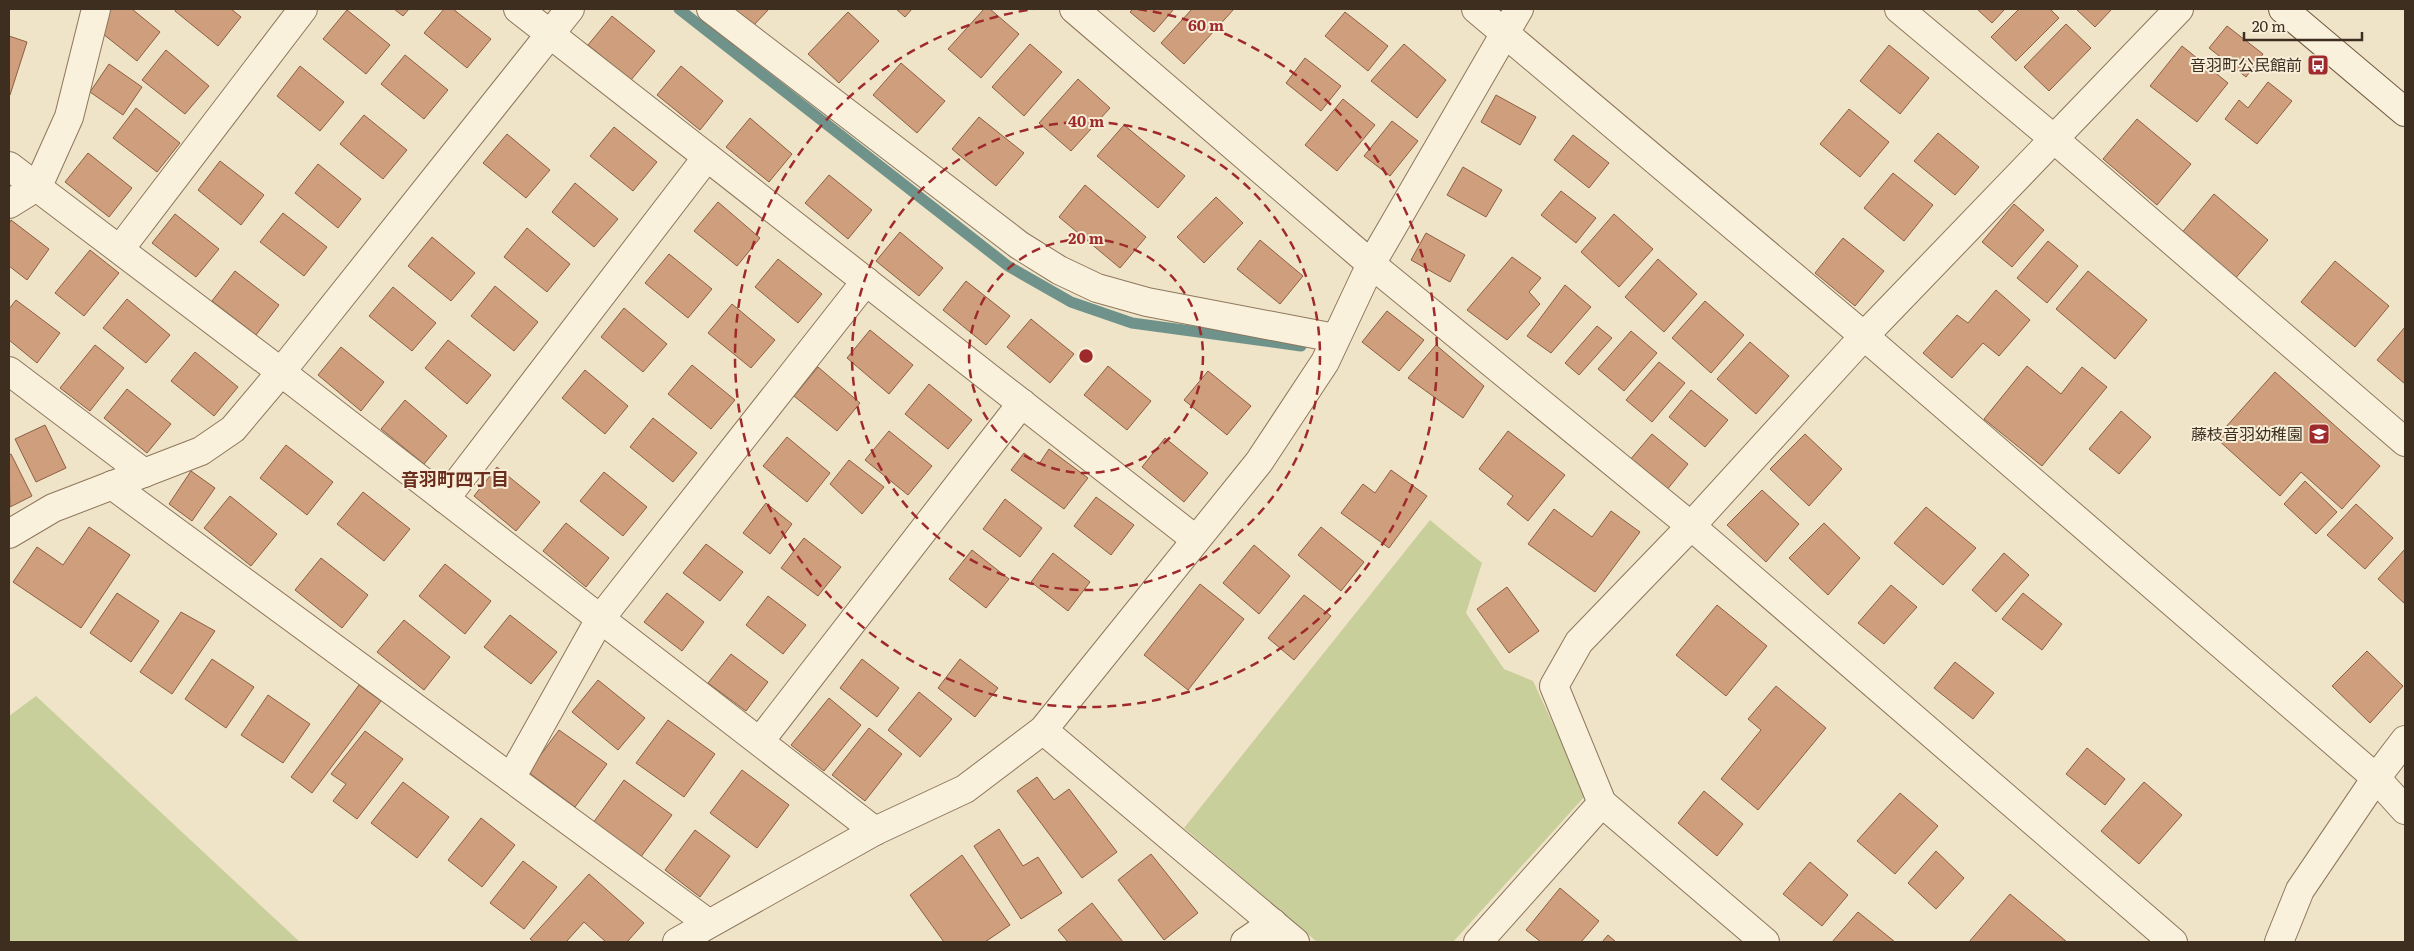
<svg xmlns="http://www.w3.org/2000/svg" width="2414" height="951" viewBox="0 0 2414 951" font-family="Literata,'Noto Sans JP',serif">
<rect width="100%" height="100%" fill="#f0e4c8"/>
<g fill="#c9cf9b">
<path d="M1430,520L1482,563L1466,613L1504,669L1533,681L1586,795L1453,942H1317L1184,828Z"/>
<path d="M36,696L300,942H9V716Z"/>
</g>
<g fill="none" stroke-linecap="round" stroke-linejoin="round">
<path stroke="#6f938a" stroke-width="11" d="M679,9L1008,266L1071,302L1132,323L1301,346"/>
</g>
<g fill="#cf9f7d" stroke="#8d5f41">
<path d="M108,9H132L160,32L137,61L93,26Z"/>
<path d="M176,9H231L241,17L218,46L175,11Z"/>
<path d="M394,9H409L403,16Z"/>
<path d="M444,9H453L491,39L467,68L424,33Z"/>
<path d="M733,9H769L753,26Z"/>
<path d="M896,9H912L905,17Z"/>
<path d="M984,9H990L1019,34L981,78L948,49Z"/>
<path d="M1133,9H1174L1154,32L1130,12Z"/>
<path d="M1192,9H1234L1184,64L1161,43Z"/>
<path d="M1977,9H2005L1992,23Z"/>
<path d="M2019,9H2050L2059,18L2016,61L1991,37Z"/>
<path d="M2076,9H2112L2095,27Z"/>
<path d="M347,10L390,45L366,74L323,39Z"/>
<path d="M848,12L879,41L839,83L808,54Z"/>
<path d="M1345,12L1388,46L1368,71L1325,36Z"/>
<path d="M612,16L655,51L631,80L588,45Z"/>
<path d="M2066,24L2091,48L2049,91L2024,67Z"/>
<path d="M2227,26L2263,54L2246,77L2209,48Z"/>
<path d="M9,36L27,42L10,95L9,94Z"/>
<path d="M1030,44L1062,72L1024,116L992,87Z"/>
<path d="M1404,44L1446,80L1417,118L1371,81Z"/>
<path d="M1889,45L1929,78L1900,114L1860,81Z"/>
<path d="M2182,46L2228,83L2197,122L2150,86Z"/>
<path d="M166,50L209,86L185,114L142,80Z"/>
<path d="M405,55L448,90L424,119L381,84Z"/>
<path d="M1305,58L1341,86L1321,111L1286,83Z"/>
<path d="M901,63L945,101L917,133L873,95Z"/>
<path d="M109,64L142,87L123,115L90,92Z"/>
<path d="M300,66L344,102L320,131L277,96Z"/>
<path d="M681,66L723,101L700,130L657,95Z"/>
<path d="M1078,79L1110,108L1071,151L1039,123Z"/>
<path d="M2268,82L2292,101L2257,144L2225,119L2239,100L2248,108Z"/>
<path d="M1496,95L1536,117L1520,145L1481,122Z"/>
<path d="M1343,99L1375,125L1337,171L1305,145Z"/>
<path d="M136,108L180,143L157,172L113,138Z"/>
<path d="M1849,109L1889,142L1860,177L1820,144Z"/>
<path d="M364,115L407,150L383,179L340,144Z"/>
<path d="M979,117L1024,153L996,186L952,149Z"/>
<path d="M750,118L792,154L769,182L726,147Z"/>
<path d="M2137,119L2191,164L2157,205L2103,159Z"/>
<path d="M1392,121L1418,141L1390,176L1364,156Z"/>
<path d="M1124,125L1185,176L1158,208L1097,156Z"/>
<path d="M614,127L657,162L633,191L590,156Z"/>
<path d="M1938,133L1979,167L1955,195L1914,161Z"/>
<path d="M507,134L550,170L526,198L483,163Z"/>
<path d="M1573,135L1609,163L1589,188L1554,160Z"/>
<path d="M88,153L132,188L109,217L65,182Z"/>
<path d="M220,161L264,195L241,225L198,190Z"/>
<path d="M318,164L361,199L338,228L295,193Z"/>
<path d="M1463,167L1502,190L1486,217L1447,195Z"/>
<path d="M1893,173L1933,205L1904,241L1864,208Z"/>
<path d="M829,175L872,210L848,239L805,203Z"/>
<path d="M575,183L618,219L594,247L552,212Z"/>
<path d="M1085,185L1146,237L1120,268L1059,217Z"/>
<path d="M1561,191L1596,218L1576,243L1541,215Z"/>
<path d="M2214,194L2268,240L2234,280L2180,235Z"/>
<path d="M1216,197L1243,223L1204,263L1177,237Z"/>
<path d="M718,202L760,238L737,266L694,231Z"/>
<path d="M2014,204L2044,230L2012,267L1982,242Z"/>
<path d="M283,213L327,247L304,276L260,242Z"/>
<path d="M175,214L219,249L196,277L152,243Z"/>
<path d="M1614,214L1653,249L1619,287L1581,252Z"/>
<path d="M11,220L49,249L27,280L9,266V224Z"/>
<path d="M527,228L570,264L547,292L504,257Z"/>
<path d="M900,232L943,268L919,296L876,261Z"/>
<path d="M1426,233L1465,255L1450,282L1411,260Z"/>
<path d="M432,237L475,273L451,301L408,266Z"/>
<path d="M1843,238L1884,271L1855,306L1815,273Z"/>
<path d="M1260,240L1303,276L1280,304L1237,269Z"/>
<path d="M2048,241L2078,266L2047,303L2017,278Z"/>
<path d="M90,250L119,273L84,316L55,293Z"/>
<path d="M669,254L712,289L688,318L645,283Z"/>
<path d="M1512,257L1541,278L1529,292L1540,304L1507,340L1467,310Z"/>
<path d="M778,259L822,294L798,323L755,287Z"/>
<path d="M1658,259L1697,294L1664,332L1625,297Z"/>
<path d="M2335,261L2389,306L2355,347L2301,302Z"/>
<path d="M235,271L279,305L256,335L212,301Z"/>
<path d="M2088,271L2147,320L2115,359L2056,309Z"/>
<path d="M966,281L1010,316L986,345L943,310Z"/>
<path d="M1565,285L1591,307L1551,353L1527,336Z"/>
<path d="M495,286L538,322L514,351L471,316Z"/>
<path d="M393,287L436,323L412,351L369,316Z"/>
<path d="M1996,290L2030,320L1999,356L1983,343L1952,378L1923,353L1957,315L1968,323Z"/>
<path d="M127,299L170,335L146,363L103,328Z"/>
<path d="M16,300L60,333L37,363L9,340V309Z"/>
<path d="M1705,301L1744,335L1711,373L1672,338Z"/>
<path d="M732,304L775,340L751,368L708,333Z"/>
<path d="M624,308L667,344L643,372L601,337Z"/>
<path d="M1387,311L1424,340L1399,371L1362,342Z"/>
<path d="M1031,319L1074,354L1050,383L1007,347Z"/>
<path d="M1597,326L1612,338L1579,375L1565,363Z"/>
<path d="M2405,327V384L2377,360Z"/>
<path d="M870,330L913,365L889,394L847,358Z"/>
<path d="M1631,331L1657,353L1624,391L1598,369Z"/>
<path d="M448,340L491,375L467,404L425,368Z"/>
<path d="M1750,342L1789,376L1756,414L1717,379Z"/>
<path d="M95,345L124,368L90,411L60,388Z"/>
<path d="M1436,345L1484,386L1463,418L1408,378Z"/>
<path d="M341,347L384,382L361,411L318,375Z"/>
<path d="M195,352L238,387L214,416L171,381Z"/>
<path d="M1659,362L1685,383L1652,422L1626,400Z"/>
<path d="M692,365L735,400L711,429L668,394Z"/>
<path d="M1108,366L1151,401L1127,430L1084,395Z"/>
<path d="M2027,366L2061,394L2082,367L2107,387L2042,466L1984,419Z"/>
<path d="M818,367L860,403L837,431L794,396Z"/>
<path d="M585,370L628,406L605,434L562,398Z"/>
<path d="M1208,371L1251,406L1227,435L1184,400Z"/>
<path d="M2275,372L2380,466L2342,509L2301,472L2280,496L2216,438Z"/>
<path d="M929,384L972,420L948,449L905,414Z"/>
<path d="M127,389L171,424L147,453L104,418Z"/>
<path d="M1691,390L1728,420L1705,447L1669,417Z"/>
<path d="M405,400L447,436L424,464L381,429Z"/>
<path d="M2121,411L2151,437L2119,474L2089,449Z"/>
<path d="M653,418L697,453L673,482L630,447Z"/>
<path d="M45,425L66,468L36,482L15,439Z"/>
<path d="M889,431L932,466L908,495L865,460Z"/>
<path d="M1508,431L1565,475L1528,521L1507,504L1513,496L1479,469Z"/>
<path d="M1652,434L1688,464L1666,491L1629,461Z"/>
<path d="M1805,434L1842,469L1809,506L1770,469Z"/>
<path d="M787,437L830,473L807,502L763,466Z"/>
<path d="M1165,438L1208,473L1184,502L1142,467Z"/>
<path d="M286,445L333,482L307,515L260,478Z"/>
<path d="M1049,449L1088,478L1064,509L1011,470L1024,453L1039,464Z"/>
<path d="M11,454L32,496L10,507L9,455Z"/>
<path d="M849,460L884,487L862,514L830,484Z"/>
<path d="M497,467L540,502L516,531L474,496Z"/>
<path d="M1391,470L1427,496L1389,548L1341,513L1363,484L1375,493Z"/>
<path d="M191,471L215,488L192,521L169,504Z"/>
<path d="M604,472L647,507L623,536L580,501Z"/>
<path d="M2305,481L2337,512L2316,534L2284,504Z"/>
<path d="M1762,490L1799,524L1766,562L1727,525Z"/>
<path d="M363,492L410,529L384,561L337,524Z"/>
<path d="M230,496L277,534L251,566L204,528Z"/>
<path d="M1096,497L1134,525L1111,555L1074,526Z"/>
<path d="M1005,499L1042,528L1020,557L983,529Z"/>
<path d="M766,503L792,524L770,554L743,533Z"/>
<path d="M2356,504L2393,538L2365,569L2327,535Z"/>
<path d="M1926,507L1976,548L1943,585L1894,543Z"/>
<path d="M1554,509L1592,537L1611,511L1640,532L1595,592L1528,544Z"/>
<path d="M566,523L609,558L586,587L543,551Z"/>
<path d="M1824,523L1860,558L1828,595L1789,558Z"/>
<path d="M89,527L130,555L81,628L13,582L37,547L63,565Z"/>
<path d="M1321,527L1364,562L1341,591L1298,555Z"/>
<path d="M804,538L841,567L818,596L781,568Z"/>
<path d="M706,544L743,572L720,601L683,573Z"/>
<path d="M1254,545L1290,576L1259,614L1223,583Z"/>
<path d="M2405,549V604L2378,579Z"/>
<path d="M972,550L1009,579L986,608L949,579Z"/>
<path d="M1053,553L1090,582L1068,611L1031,582Z"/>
<path d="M2004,553L2029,575L1996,612L1972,590Z"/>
<path d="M321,558L368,595L342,628L295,590Z"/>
<path d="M445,564L491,601L465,634L419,596Z"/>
<path d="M1200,584L1244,619L1188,690L1144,655Z"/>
<path d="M1891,585L1917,607L1884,644L1858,623Z"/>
<path d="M1507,587L1539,631L1509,653L1477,609Z"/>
<path d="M117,593L159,621L131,662L90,633Z"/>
<path d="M667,593L704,622L682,651L644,622Z"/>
<path d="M2023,593L2062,624L2042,650L2002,619Z"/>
<path d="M1304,595L1331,616L1294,660L1268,638Z"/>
<path d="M768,596L806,625L783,654L746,625Z"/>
<path d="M1717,605L1767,646L1726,696L1676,655Z"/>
<path d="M181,612L215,631L172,694L140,672Z"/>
<path d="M510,615L557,652L531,684L484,647Z"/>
<path d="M404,620L450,657L424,690L377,652Z"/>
<path d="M2367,651L2403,686L2370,723L2332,686Z"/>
<path d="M731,654L768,682L746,711L708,683Z"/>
<path d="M212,659L254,687L226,728L185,699Z"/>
<path d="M862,659L899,688L877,717L840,688Z"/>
<path d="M960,659L998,688L975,717L938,688Z"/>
<path d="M1955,662L1994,693L1973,719L1934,688Z"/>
<path d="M598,680L645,718L618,750L572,712Z"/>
<path d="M359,685L381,701L312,793L291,777Z"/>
<path d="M1776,686L1826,728L1758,810L1721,779L1761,730L1748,719Z"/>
<path d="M919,692L952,719L920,757L888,730Z"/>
<path d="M268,695L310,724L283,763L241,735Z"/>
<path d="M829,698L861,725L824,771L791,745Z"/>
<path d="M668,720L715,754L684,797L636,763Z"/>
<path d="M869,728L902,754L865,801L832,775Z"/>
<path d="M559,730L607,764L575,807L528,772Z"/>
<path d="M365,731L403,759L357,819L333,801L346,784L331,774Z"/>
<path d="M2087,748L2125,779L2105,805L2066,774Z"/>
<path d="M742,770L789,805L757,848L710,813Z"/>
<path d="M1037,777L1054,800L1069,789L1117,852L1082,878L1017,791Z"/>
<path d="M624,780L672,815L640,858L593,823Z"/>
<path d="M403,782L449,817L417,858L371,823Z"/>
<path d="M2144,782L2182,815L2139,864L2101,831Z"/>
<path d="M1704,791L1743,824L1717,856L1678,823Z"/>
<path d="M1900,793L1938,826L1895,874L1857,841Z"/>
<path d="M481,818L515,845L482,887L448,860Z"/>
<path d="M999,829L1023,866L1038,857L1062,893L1021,919L974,846Z"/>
<path d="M695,830L730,856L700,897L665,870Z"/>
<path d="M1936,851L1964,878L1936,909L1908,883Z"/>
<path d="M1151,854L1198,913L1164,940L1118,880Z"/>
<path d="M962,855L1010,925L985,942H944L910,895Z"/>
<path d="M523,861L557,887L524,929L490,903Z"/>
<path d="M1810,862L1848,895L1822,926L1783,894Z"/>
<path d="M589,874L644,923L627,942H606L584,922L566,942H534L530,939Z"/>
<path d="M1560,888L1599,921L1581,942H1541L1526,930Z"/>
<path d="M2010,894L2067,942H1969Z"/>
<path d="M1092,903L1123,942H1068L1058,930Z"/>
<path d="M1858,912L1895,942H1832Z"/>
<path d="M1608,935L1616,942H1602Z"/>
</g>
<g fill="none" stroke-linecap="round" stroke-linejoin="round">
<g stroke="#8d765c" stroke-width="30">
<g id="street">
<path d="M518,9L1195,539"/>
<path d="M711,9L1019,245L1059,270L1097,288L1147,302L1335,338"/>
<path d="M1074,9L1371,264L1691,526L2173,942"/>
<path d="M1476,9L1864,336L2376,778L2405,810"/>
<path d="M1899,9L2054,139L2405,442"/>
<path d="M9,166L281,372L875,831"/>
<path d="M9,204L38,186L69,117L96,9"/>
<path d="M120,249L303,9"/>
<path d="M9,371L144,473"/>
<path d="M112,485L708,923"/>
<path d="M445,499L707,157"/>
<path d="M9,534L53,508L201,451L233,429L281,372L570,9"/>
<path d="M1043,730L1295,942"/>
<path d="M760,741L1022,403"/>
<path d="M511,778L600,619L866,281"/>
<path d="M677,942L875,831L965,789L1043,730L1259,462L1325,362L1371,264L1519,9"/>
<path d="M1245,942L1273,923"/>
<path d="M1478,942L1602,803"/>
<path d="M1765,942L1602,803L1554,686L1579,642L1691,526L1864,336L2179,9"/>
<path d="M2279,942L2300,890L2376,778L2405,740"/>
</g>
</g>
<g stroke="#6f573f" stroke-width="30">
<path id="secondary" d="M2283,9L2405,112"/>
</g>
<use href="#street" stroke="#faf1dc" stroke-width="28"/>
<use href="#secondary" stroke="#faf1dc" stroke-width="28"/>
</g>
<g fill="none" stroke="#9e2a2b" stroke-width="2.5" stroke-dasharray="9 6">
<circle cx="1086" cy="356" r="117"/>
<circle cx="1086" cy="356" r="234"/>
<path d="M1138 9A351 351 0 1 1 1034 9"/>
</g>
<defs>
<g id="bus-square" transform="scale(1.125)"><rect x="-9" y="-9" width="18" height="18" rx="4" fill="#9e2a2b" stroke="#f7eed8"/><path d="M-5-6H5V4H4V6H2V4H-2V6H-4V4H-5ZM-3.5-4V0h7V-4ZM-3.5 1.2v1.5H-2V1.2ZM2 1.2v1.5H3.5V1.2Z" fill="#fff"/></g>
<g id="school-square" transform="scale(1.125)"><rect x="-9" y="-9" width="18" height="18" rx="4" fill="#9e2a2b" stroke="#f7eed8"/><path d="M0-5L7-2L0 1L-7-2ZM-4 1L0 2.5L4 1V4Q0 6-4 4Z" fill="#fff"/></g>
</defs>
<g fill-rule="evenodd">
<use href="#bus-square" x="2318" y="65"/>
<use href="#school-square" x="2319" y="434"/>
</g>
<g text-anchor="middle" stroke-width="4" stroke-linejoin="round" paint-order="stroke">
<g font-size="16" fill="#3d2e20" stroke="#f7eed8" text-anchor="end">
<text x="2302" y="71">音羽町公民館前</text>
<text x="2303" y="440">藤枝音羽幼稚園</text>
</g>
<g font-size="18" font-weight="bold" fill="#6b2e1e" stroke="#f7eed8">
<text x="455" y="486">音羽町四丁目</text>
</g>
</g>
<circle cx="1086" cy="356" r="8" fill="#9e2a2b" stroke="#f7eed8" stroke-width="2.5"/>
<g font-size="15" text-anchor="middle" font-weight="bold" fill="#9e2a2b" stroke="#f7eed8" stroke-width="4" stroke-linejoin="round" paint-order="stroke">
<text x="1206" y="31">60 m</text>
<text x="1086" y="127">40 m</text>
<text x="1086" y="244">20 m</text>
</g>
<rect width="2414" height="951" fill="none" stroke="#3d2e20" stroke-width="20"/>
<path d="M2244 32v8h118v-8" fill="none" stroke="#3d2e20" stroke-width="2.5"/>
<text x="2252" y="32" font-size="15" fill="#3d2e20" stroke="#f7eed8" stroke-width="4" paint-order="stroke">20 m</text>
</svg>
